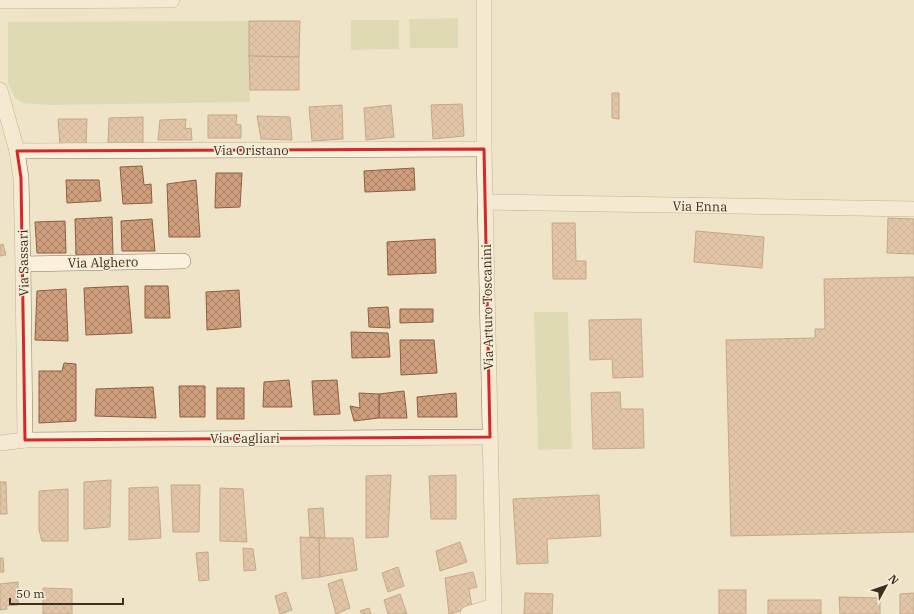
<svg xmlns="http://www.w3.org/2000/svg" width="914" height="614" viewBox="0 0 914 614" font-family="'IBM Plex Serif',serif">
<defs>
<pattern id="building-cross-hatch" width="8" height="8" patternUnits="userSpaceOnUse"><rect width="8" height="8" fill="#cf9f7d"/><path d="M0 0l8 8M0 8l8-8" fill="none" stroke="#a98266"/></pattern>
</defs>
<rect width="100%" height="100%" fill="#f0e4c8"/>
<g fill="#c9cf9b">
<path d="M458,18V48H410L409,19Z"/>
<path d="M351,20H399V49L351,50Z"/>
<path d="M249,21L250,102L49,105L23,103L15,98L8,83V22Z"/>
<path d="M534,312H568L572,449L538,450Z"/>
</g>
<g fill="url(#building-cross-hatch)" stroke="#8d5f41">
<path d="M249,21H300L299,57L249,56Z"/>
<path d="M249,56L299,57V90H250Z"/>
<path d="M612,93H619V119L612,118Z"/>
<path d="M462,104L464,136L433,139L431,105Z"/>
<path d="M342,105L343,139L312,141L309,107Z"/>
<path d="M391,105L394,137L366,140L364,108Z"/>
<path d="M208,115H237L236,124L241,125V138H208Z"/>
<path d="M257,116L290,117L292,140L261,139Z"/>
<path d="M143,117V143H108L109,118Z"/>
<path d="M58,119H87L86,145H60Z"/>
<path d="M186,119L185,129L191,128L192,140H158L160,120Z"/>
<path d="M142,166L144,185L151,184L152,203L123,204L120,167Z"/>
<path d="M414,168L415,190L365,192L364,171Z"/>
<path d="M216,173H242L240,207L215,208Z"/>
<path d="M66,180H99L101,201L67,203Z"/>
<path d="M196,180L200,237H169L167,184Z"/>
<path d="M112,217L113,255H76L75,219Z"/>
<path d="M888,218L914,219V254L887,253Z"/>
<path d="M152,219L155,251H122L121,221Z"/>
<path d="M65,221L66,253H37L35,222Z"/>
<path d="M552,223H575L576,261H586V279H553Z"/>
<path d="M696,231L764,237L762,268L694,262Z"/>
<path d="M435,239L436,273L388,275L387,242Z"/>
<path d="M3,244L6,255L0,256V245Z"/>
<path d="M914,277V532L731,536L726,340L815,338V329H825L824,279Z"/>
<path d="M128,286L132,333L86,335L84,288Z"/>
<path d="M145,286H168L170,318H145Z"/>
<path d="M66,289L68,341L35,340L37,291Z"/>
<path d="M239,290L241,327L207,330L206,292Z"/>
<path d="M388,307L390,328L369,327L368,308Z"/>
<path d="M400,309H433V322L400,323Z"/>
<path d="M641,319L643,377L613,378L612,359L590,360L589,320Z"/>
<path d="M351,332L388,333L390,357L352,358Z"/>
<path d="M400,340H434L437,373L401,375Z"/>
<path d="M64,363L76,364V421L39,423V371H62Z"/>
<path d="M289,380L292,407H263L264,382Z"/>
<path d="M337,380L340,414L314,415L312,381Z"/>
<path d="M179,386H205V417H180Z"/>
<path d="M153,387L156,418L95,416L96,389Z"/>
<rect x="217" y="388" width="27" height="31"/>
<path d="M404,391L407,418H379V394Z"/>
<path d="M620,392L621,409H643L644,448L593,449L591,393Z"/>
<path d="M359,393L379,394V418L354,421L350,406L360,408Z"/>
<path d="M456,393L457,417H418L417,397Z"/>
<path d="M391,475L388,537L366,538V476Z"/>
<path d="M456,475V519H431L429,476Z"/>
<path d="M111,480L110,527L84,529V482Z"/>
<path d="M0,482H6L7,514H0Z"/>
<path d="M171,485H200L199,532H173Z"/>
<path d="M158,487L161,538L129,540V488Z"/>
<path d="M220,488L243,489L247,542L220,541Z"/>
<path d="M68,489V541H42L39,530V491Z"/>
<path d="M599,495L601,536L547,539L548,563L517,564L513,499Z"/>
<path d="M323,508L325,538L310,537L308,509Z"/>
<path d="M300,537L319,538L320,577L302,579Z"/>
<path d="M319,538H353L357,570L320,577Z"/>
<path d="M460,542L467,562L440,571L436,551Z"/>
<path d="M243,548L253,549L256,570L244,571Z"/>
<path d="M208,552L209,580L199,581L196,553Z"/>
<path d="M0,558H3L4,572H0Z"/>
<path d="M398,567L404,586L388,592L382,573Z"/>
<path d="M473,572L477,587L469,589L472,608L449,614L445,578Z"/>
<path d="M342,579L350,608L336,614L328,584Z"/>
<path d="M18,582V605L6,606L7,609L0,610V584Z"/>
<path d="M43,588L72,589V614H43Z"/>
<rect x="719" y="590" width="27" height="24"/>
<path d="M286,592L292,610L280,614L275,596Z"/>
<path d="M525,593L553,594L552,614H524Z"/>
<path d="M914,593V614H900V594Z"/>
<path d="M400,594L407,614H388L384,600Z"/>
<path d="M839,597L880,598V614H840Z"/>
<rect x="768" y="600" width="53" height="14"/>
<path d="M369,608L371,614H362L360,611Z"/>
</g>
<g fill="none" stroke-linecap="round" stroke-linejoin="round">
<g stroke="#8d765c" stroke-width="16">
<g id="minor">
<path d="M484,0V149L494,614"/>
<path d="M0,1L172,0"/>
<path d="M0,90L17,151L21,178L23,264L25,440"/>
<path d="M17,151L484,149"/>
<path d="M485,202L914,209"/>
<path d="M23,264L183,261"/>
<path d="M0,443L25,440L490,437"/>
<path d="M468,614L494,606"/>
</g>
</g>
<use href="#minor" stroke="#faf1dc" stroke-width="15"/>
</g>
<path d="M0 0H914V614H0ZM484,149L490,437L25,440L21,178L17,151Z" fill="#f0e4c8" fill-opacity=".55" fill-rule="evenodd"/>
<path fill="none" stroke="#d62828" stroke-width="3" stroke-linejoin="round" d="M484,149L490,437L25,440L21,178L17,151Z"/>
<g text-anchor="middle" stroke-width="3" stroke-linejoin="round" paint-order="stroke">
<g font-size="13" fill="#3d2e20" stroke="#f7eed8">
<text x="251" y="155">Via Oristano</text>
<text transform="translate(700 206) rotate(1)" y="5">Via Enna</text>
<text transform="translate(103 262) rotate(-1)" y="5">Via Alghero</text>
<text transform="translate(23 263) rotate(-91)" y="5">Via Sassari</text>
<text transform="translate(487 307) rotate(-91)" y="5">Via Arturo Toscanini</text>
<text x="245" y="443">Via Cagliari</text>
</g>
</g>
<g transform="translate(886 586) rotate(50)" stroke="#f7eed8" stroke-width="3" paint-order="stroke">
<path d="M0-3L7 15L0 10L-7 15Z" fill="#3d2e20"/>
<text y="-6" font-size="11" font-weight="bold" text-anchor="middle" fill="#3d2e20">N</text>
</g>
<path d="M10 598v6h113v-6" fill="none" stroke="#3d2e20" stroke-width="2"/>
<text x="16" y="598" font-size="12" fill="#3d2e20" stroke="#f7eed8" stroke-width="3" paint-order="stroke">50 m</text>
</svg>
